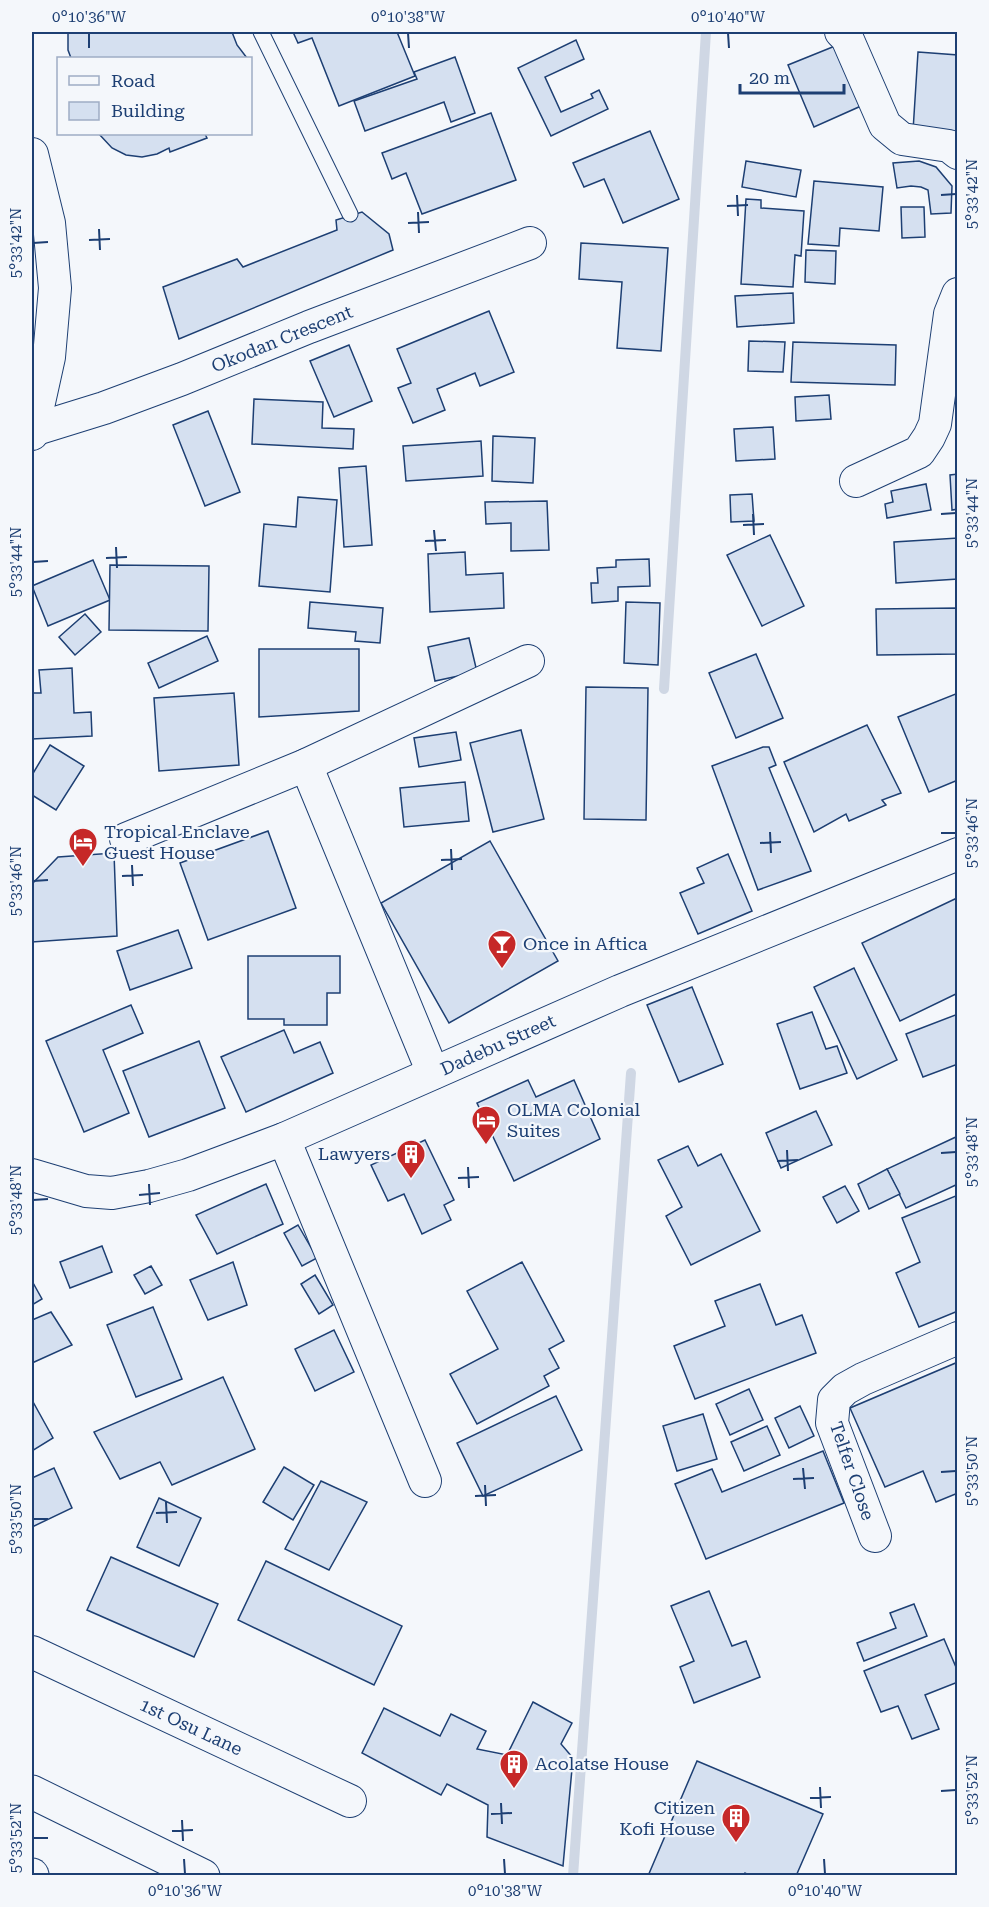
<svg xmlns="http://www.w3.org/2000/svg" width="989" height="1907" viewBox="0 0 989 1907" font-family="'Roboto Serif',serif">
<rect width="100%" height="100%" fill="#f4f7fb"/>
<g fill="none" stroke-linecap="round" stroke-linejoin="round">
<g stroke="#cfd7e4" stroke-width="10">
<path d="M664,689L706,32"/>
<path d="M573,1876L631,1073"/>
</g>
</g>
<g fill="#d5e0f0" stroke="#1d3f73" stroke-width="1.5">
<path d="M68,32H232L237,45L247,58H71L68,50Z"/>
<path d="M293,32H397L415,76L339,106L312,38L298,43Z"/>
<path d="M576,40L584,59L545,77L561,112L593,98L591,94L599,90L608,109L551,136L518,68Z"/>
<path d="M835,46L861,106L814,127L788,65Z"/>
<path d="M918,52L958,55V134L913,131Z"/>
<path d="M455,57L475,113L451,122L444,102L365,131L354,101L417,79L414,72Z"/>
<path d="M491,113L516,180L422,214L406,173L392,179L382,153Z"/>
<path d="M650,131L679,199L623,223L604,179L584,187L573,163Z"/>
<path d="M99,134H205L207,138L170,152L169,148L157,154L142,157L126,155L112,148Z"/>
<path d="M746,161L801,170L796,197L742,187Z"/>
<path d="M919,161L936,167L952,186L951,213L931,214L928,190L921,187L911,186L897,188L893,163Z"/>
<path d="M814,181L883,187L879,231L840,228L839,246L808,244Z"/>
<path d="M746,199L761,200V208L804,211L801,256L795,255L793,287L741,284Z"/>
<path d="M901,207H924L925,237L902,238Z"/>
<path d="M362,212L389,234L393,250L179,339L163,287L237,259L243,267L337,230L336,220Z"/>
<path d="M581,243L668,248L661,351L617,348L622,282L579,279Z"/>
<path d="M806,250L836,251L835,284L805,282Z"/>
<path d="M793,293L794,323L737,327L735,296Z"/>
<path d="M489,311L514,372L480,386L475,373L437,389L445,410L413,423L398,388L411,383L397,349Z"/>
<path d="M749,341L785,342L783,372L748,371Z"/>
<path d="M793,342L896,345L895,385L791,382Z"/>
<path d="M349,345L372,401L334,417L310,361Z"/>
<path d="M829,395L831,419L796,421L795,397Z"/>
<path d="M254,399L323,402L322,428L354,429L353,449L252,444Z"/>
<path d="M208,411L240,492L205,506L173,425Z"/>
<path d="M773,427L775,459L736,461L734,429Z"/>
<path d="M493,436L535,438L533,483L492,481Z"/>
<path d="M481,441L483,476L406,481L403,446Z"/>
<path d="M366,466L372,545L344,547L339,468Z"/>
<path d="M958,474V509L952,510L950,475Z"/>
<path d="M926,484L931,510L887,518L885,504L893,502L891,491Z"/>
<path d="M752,494L754,521L731,522L730,495Z"/>
<path d="M298,497L337,500L330,592L259,586L264,524L296,527Z"/>
<path d="M547,501L549,550L511,551V523L486,524L485,502Z"/>
<path d="M770,535L804,606L762,626L727,555Z"/>
<path d="M958,538V579L896,583L894,542Z"/>
<path d="M465,552L466,575L503,573L504,608L430,612L428,554Z"/>
<path d="M649,559L650,586L618,587V601L592,603L591,583H598L597,568L616,567V560Z"/>
<path d="M93,560L110,600L48,626L32,586Z"/>
<path d="M110,565L209,566L208,631L109,630Z"/>
<path d="M310,602L383,608L380,643L355,641L356,632L308,628Z"/>
<path d="M626,602L660,603L658,665L624,663Z"/>
<path d="M958,608V654L877,655L876,609Z"/>
<path d="M85,614L101,632L75,655L59,637Z"/>
<path d="M207,636L218,661L159,688L148,663Z"/>
<path d="M469,638L477,672L435,681L428,647Z"/>
<path d="M259,649H359V711L259,717Z"/>
<path d="M756,654L783,718L736,738L709,673Z"/>
<path d="M72,668L74,713L91,712L92,736L32,739V693H41L39,670Z"/>
<path d="M586,687L648,688L646,820L584,819Z"/>
<path d="M234,693L239,765L159,771L154,698Z"/>
<path d="M958,693V780L929,792L898,717Z"/>
<path d="M867,725L901,793L882,800L886,805L849,821L846,814L814,832L784,762Z"/>
<path d="M521,730L544,819L493,832L470,743Z"/>
<path d="M456,732L461,760L419,767L414,738Z"/>
<path d="M50,745L84,766L56,810L32,795V775Z"/>
<path d="M763,747H769L776,765L769,768L811,871L758,890L712,766Z"/>
<path d="M465,782L469,821L404,827L400,788Z"/>
<path d="M268,831L296,908L208,940L180,863Z"/>
<path d="M490,841L558,961L449,1023L381,903Z"/>
<path d="M114,853L117,936L32,942V884L58,857Z"/>
<path d="M728,854L752,911L698,934L680,893L704,883L697,868Z"/>
<path d="M957,898L958,993L900,1021L862,943Z"/>
<path d="M178,930L192,968L130,990L117,951Z"/>
<path d="M248,956H340V993H327V1025H284V1019H248Z"/>
<path d="M854,968L897,1060L857,1079L814,987Z"/>
<path d="M692,987L723,1064L679,1082L647,1005Z"/>
<path d="M131,1005L143,1033L103,1050L129,1113L84,1132L46,1041Z"/>
<path d="M812,1012L826,1049L837,1046L847,1073L800,1089L777,1024Z"/>
<path d="M958,1014V1064L923,1077L906,1034Z"/>
<path d="M284,1030L294,1053L320,1042L333,1073L246,1112L221,1057Z"/>
<path d="M199,1041L225,1108L149,1137L123,1071Z"/>
<path d="M528,1080L536,1097L574,1080L600,1139L514,1181L477,1103Z"/>
<path d="M816,1111L832,1145L781,1168L766,1133Z"/>
<path d="M958,1136V1184L906,1208L887,1169Z"/>
<path d="M425,1140L454,1200L444,1205L451,1220L422,1234L404,1194L388,1201L371,1165Z"/>
<path d="M688,1146L698,1166L721,1154L760,1231L691,1265L666,1216L682,1207L658,1160Z"/>
<path d="M887,1169L900,1194L869,1209L858,1184Z"/>
<path d="M266,1184L283,1224L217,1254L196,1215Z"/>
<path d="M845,1186L859,1211L837,1223L823,1197Z"/>
<path d="M958,1195V1311L919,1327L896,1273L920,1262L902,1218Z"/>
<path d="M298,1225L317,1258L302,1266L284,1233Z"/>
<path d="M102,1246L112,1272L70,1288L60,1262Z"/>
<path d="M233,1262L247,1305L208,1320L190,1280Z"/>
<path d="M522,1262L564,1341L549,1349L559,1368L544,1376L549,1386L477,1424L450,1374L498,1349L467,1291Z"/>
<path d="M151,1266L162,1285L145,1294L134,1275Z"/>
<path d="M315,1275L333,1305L319,1314L301,1284Z"/>
<path d="M32,1281L42,1299L32,1305Z"/>
<path d="M760,1284L776,1325L802,1315L816,1353L695,1399L674,1346L725,1326L715,1301Z"/>
<path d="M153,1307L182,1379L136,1397L107,1325Z"/>
<path d="M51,1312L72,1345L32,1363V1320Z"/>
<path d="M334,1330L354,1372L315,1391L295,1349Z"/>
<path d="M958,1362V1493L936,1502L923,1471L885,1487L850,1408Z"/>
<path d="M223,1377L255,1449L172,1485L160,1462L120,1479L94,1432Z"/>
<path d="M749,1389L763,1420L730,1435L716,1404Z"/>
<path d="M556,1396L582,1450L483,1496L457,1443Z"/>
<path d="M32,1400L53,1438L32,1451Z"/>
<path d="M800,1406L814,1436L789,1448L775,1418Z"/>
<path d="M703,1414L717,1459L677,1471L663,1426Z"/>
<path d="M767,1426L780,1455L744,1471L731,1442Z"/>
<path d="M823,1451L844,1503L706,1559L675,1484L712,1469L722,1492Z"/>
<path d="M284,1467L314,1485L293,1520L263,1502Z"/>
<path d="M54,1468L72,1508L32,1527V1478Z"/>
<path d="M321,1481L367,1502L329,1570L285,1549Z"/>
<path d="M159,1498L201,1518L179,1566L137,1547Z"/>
<path d="M111,1557L218,1604L194,1657L87,1610Z"/>
<path d="M266,1561L402,1626L374,1685L238,1620Z"/>
<path d="M709,1591L732,1646L746,1641L760,1677L694,1703L680,1667L694,1661L671,1606Z"/>
<path d="M914,1604L927,1636L864,1661L857,1643L896,1628L890,1613Z"/>
<path d="M944,1639L958,1672V1682L925,1695L939,1729L912,1739L898,1706L881,1712L864,1671Z"/>
<path d="M533,1702L572,1723L561,1744L573,1758L563,1866L487,1837L488,1805L447,1784L441,1795L362,1753L384,1708L440,1736L451,1714L486,1731L477,1749L507,1755Z"/>
<path d="M697,1761L823,1814L796,1876H751L745,1873L744,1876H648Z"/>
</g>
<g fill="none" stroke-linecap="round" stroke-linejoin="round">
<g stroke="#1d3f73" stroke-width="17">
<path id="lane" d="M261,32L350,214"/>
</g>
<g stroke="#1d3f73" stroke-width="34">
<g id="street">
<path d="M841,32L847,38L885,125L902,139L949,146L958,153"/>
<path d="M32,154L49,223L55,288L49,357L32,434"/>
<path d="M33,430L104,408L182,379L309,327L530,243"/>
<path d="M856,481L919,452L929,437L935,424L950,314L958,294"/>
<path d="M306,765L433,1073"/>
<path d="M126,839L306,765L528,661"/>
<path d="M284,1139L425,1481"/>
<path d="M32,1175L86,1191L112,1193L149,1186L188,1175L284,1139L620,991L958,854"/>
<path d="M875,1536L832,1423L834,1400L845,1389L863,1379L958,1338"/>
<path d="M32,1652L350,1801"/>
</g>
</g>
<g stroke="#1d3f73" stroke-width="35">
<g id="primary">
<path d="M32,1792L203,1876"/>
<path d="M32,1875V1876"/>
</g>
</g>
<use href="#lane" stroke="#f4f7fb" stroke-width="15"/>
<use href="#street" stroke="#f4f7fb" stroke-width="32"/>
<use href="#primary" stroke="#f4f7fb" stroke-width="33"/>
</g>
<path fill="none" stroke="#1d3f73" stroke-width="2" d="M89,33V48M408,33L409,48M728,33L729,48M737,195L738,216M941,195L956,194M727,206L748,205M418,212L419,233M408,223L429,222M99,229L100,250M89,240L110,239M33,243L48,242M753,514L754,535M941,514L956,513M743,525L764,524M434,530L436,551M425,541L446,540M116,547L117,568M106,558L127,557M33,562L48,561M770,832L771,853M941,833H956M760,843L781,842M451,849L452,870M441,860L462,859M132,865L133,886M122,876L143,875M33,881L48,880M787,1150L788,1171M941,1153L956,1152M777,1161L798,1160M468,1167L469,1188M458,1178L479,1177M149,1184L150,1205M139,1195L160,1193M33,1200L48,1199M803,1468L805,1489M941,1472L956,1471M793,1479L814,1478M485,1485L486,1506M475,1496L496,1495M166,1502L167,1523M156,1513L177,1512M33,1519H48M820,1787L821,1808M941,1791L956,1790M810,1798L831,1797M501,1803L502,1824M491,1814L512,1813M182,1820L183,1841M172,1831L193,1830M33,1838H48M184,1859L185,1874M504,1859L505,1874M824,1859L825,1874"/>
<defs>
<g id="hotel-pin" transform="scale(1.5)"><path d="M0 17L-7.5 6A9.5 9.5 0 1 1 7.5 6Z" fill="#c62828" stroke="#f4f7fb"/><path d="M-6-4.5h1.5V1H6V5H4.5V3h-9V5H-6ZM-4 0a1.8 1.8 0 1 1 3.6 0ZM.5 0V-2.5h3Q6-2.5 6 0Z" fill="#fff"/></g>
<g id="bar-pin" transform="scale(1.5)"><path d="M0 17L-7.5 6A9.5 9.5 0 1 1 7.5 6Z" fill="#c62828" stroke="#f4f7fb"/><path d="M-6-5H6L.8 .8V4.5H3.5V6h-7V4.5H-.8V.8Z" fill="#fff"/></g>
<g id="building-pin" transform="scale(1.5)"><path d="M0 17L-7.5 6A9.5 9.5 0 1 1 7.5 6Z" fill="#c62828" stroke="#f4f7fb"/><path d="M-4-6H4V6H1V3H-1V6H-4ZM-2.5-4.3h1.7v1.8h-1.7ZM.8-4.3h1.7v1.8H.8ZM-2.5-1h1.7V.8h-1.7ZM.8-1h1.7V.8H.8Z" fill="#fff"/></g>
</defs>
<g fill-rule="evenodd">
<use href="#hotel-pin" x="83" y="842"/>
<use href="#bar-pin" x="502" y="944"/>
<use href="#hotel-pin" x="486" y="1120"/>
<use href="#building-pin" x="411" y="1154"/>
<use href="#building-pin" x="514" y="1764"/>
<use href="#building-pin" x="736" y="1818"/>
</g>
<g text-anchor="middle" stroke-width="4.5" stroke-linejoin="round" paint-order="stroke">
<g font-size="18" fill="#1d3f73" stroke="#f4f7fb">
<text transform="translate(282 339) rotate(-22)" y="6">Okodan Crescent</text>
<text transform="translate(498 1045) rotate(-24)" y="6">Dadebu Street</text>
<text transform="translate(852 1471) rotate(71)" y="6">Telfer Close</text>
<text transform="translate(191 1727) rotate(25)" y="6">1st Osu Lane</text>
</g>
<g font-size="18" fill="#1d3f73" stroke="#f4f7fb" text-anchor="start">
<text x="104" y="838">Tropical Enclave<tspan x="104" dy="21">Guest House</tspan></text>
<text x="523" y="950">Once in Aftica</text>
<text x="507" y="1116">OLMA Colonial<tspan x="507" dy="21">Suites</tspan></text>
<text x="390" y="1160" text-anchor="end">Lawyers</text>
<text x="535" y="1770">Acolatse House</text>
<text x="715" y="1814" text-anchor="end">Citizen<tspan x="715" dy="21">Kofi House</tspan></text>
</g>
</g>
<rect width="989" height="1907" fill="none" stroke="#f4f7fb" stroke-width="66"/>
<rect x="57" y="57" width="195" height="78" fill="#f4f7fb" stroke="#9eadc5" stroke-width="1.5"/>
<rect x="69" y="76" width="30" height="9" fill="#f4f7fb" stroke="#9eadc5" stroke-width="1.5"/>
<text x="111" y="87" font-size="18" fill="#1d3f73">Road</text>
<rect x="69" y="102" width="30" height="18" fill="#d5e0f0" stroke="#9eadc5" stroke-width="1.5"/>
<text x="111" y="117" font-size="18" fill="#1d3f73">Building</text>
<path d="M740 84v9h104v-9" fill="none" stroke="#1d3f73" stroke-width="3"/>
<text x="749" y="84" font-size="18" fill="#1d3f73" stroke="#f4f7fb" stroke-width="4.5" paint-order="stroke">20 m</text>
<rect x="33" y="33" width="923" height="1841" fill="none" stroke="#1d3f73" stroke-width="2"/>
<g font-size="15" text-anchor="middle" fill="#1d3f73">
<text x="89" y="22">0°10'36"W</text>
<text x="408" y="22">0°10'38"W</text>
<text x="728" y="22">0°10'40"W</text>
<text transform="translate(972 194) rotate(-90)" y="5">5°33'42"N</text>
<text transform="translate(16 243) rotate(-90)" y="5">5°33'42"N</text>
<text transform="translate(972 513) rotate(-90)" y="5">5°33'44"N</text>
<text transform="translate(16 562) rotate(-90)" y="5">5°33'44"N</text>
<text transform="translate(972 833) rotate(-90)" y="5">5°33'46"N</text>
<text transform="translate(16 881) rotate(-90)" y="5">5°33'46"N</text>
<text transform="translate(972 1152) rotate(-90)" y="5">5°33'48"N</text>
<text transform="translate(16 1200) rotate(-90)" y="5">5°33'48"N</text>
<text transform="translate(972 1471) rotate(-90)" y="5">5°33'50"N</text>
<text transform="translate(16 1519) rotate(-90)" y="5">5°33'50"N</text>
<text transform="translate(972 1790) rotate(-90)" y="5">5°33'52"N</text>
<text transform="translate(16 1838) rotate(-90)" y="5">5°33'52"N</text>
<text x="185" y="1896">0°10'36"W</text>
<text x="505" y="1896">0°10'38"W</text>
<text x="825" y="1896">0°10'40"W</text>
</g>
</svg>
